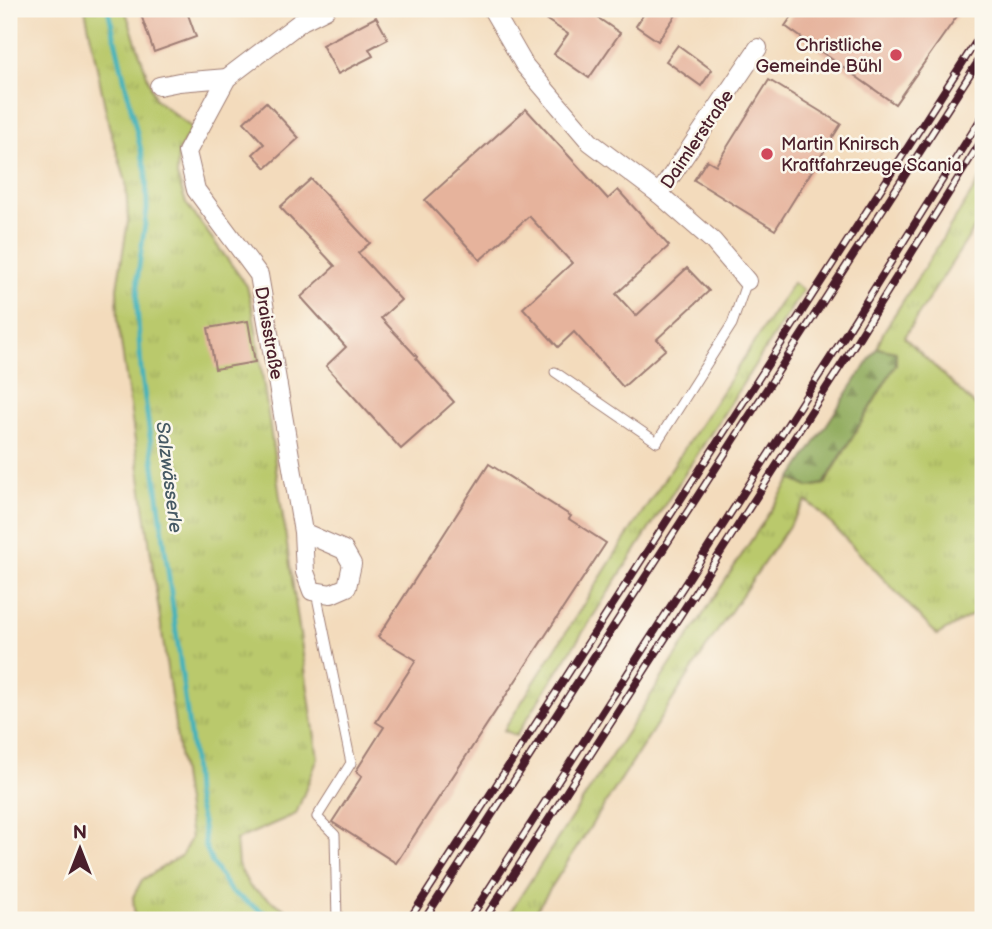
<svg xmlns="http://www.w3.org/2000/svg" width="992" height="929" viewBox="0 0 992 929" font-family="'Balsamiq Sans',sans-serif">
<defs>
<pattern id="grass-tufts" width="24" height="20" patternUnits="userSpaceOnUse" patternTransform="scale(1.75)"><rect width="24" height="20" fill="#bac96c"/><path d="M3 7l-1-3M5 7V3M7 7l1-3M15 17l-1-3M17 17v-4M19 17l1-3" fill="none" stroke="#a1ac5e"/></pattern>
<pattern id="forest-firs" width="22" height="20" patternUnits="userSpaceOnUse" patternTransform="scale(1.75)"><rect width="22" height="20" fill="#93ad60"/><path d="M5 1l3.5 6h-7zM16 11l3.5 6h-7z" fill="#7a8c4f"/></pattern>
</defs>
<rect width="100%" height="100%" fill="#fbf7ec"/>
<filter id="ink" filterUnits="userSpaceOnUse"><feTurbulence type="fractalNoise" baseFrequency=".0143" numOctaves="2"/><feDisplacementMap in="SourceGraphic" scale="14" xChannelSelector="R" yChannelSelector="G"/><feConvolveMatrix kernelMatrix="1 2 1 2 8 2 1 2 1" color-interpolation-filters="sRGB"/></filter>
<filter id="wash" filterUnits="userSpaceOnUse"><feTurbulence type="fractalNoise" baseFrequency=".00686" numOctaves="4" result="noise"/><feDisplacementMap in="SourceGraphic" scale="28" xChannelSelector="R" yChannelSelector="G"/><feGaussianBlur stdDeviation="1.57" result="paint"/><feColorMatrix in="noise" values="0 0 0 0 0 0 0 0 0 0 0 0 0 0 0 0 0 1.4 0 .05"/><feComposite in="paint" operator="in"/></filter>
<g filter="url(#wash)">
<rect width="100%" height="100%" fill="#f3dbbc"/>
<g fill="url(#grass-tufts)" stroke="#82744c" stroke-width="2">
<path d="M85,9H125L155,99L192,128L178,152L177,176L186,203L247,286L253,311L318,758L296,814L236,840L238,865L250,887L302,920H135L133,897L142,880L182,855L191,838L118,321L117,288L128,221L126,182L109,126Z"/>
<path d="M983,175V215L904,337L983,413V609L937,635L818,510L806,501L714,636L530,920H505L791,479L808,487L825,484L896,364V352L877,348L884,331Z"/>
<path d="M793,283L803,290L516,736L504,730L623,542Z"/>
</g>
<path fill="url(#forest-firs)" stroke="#6e6646" stroke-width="2" d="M877,348L896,352V364L824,484L808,487L791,479Z"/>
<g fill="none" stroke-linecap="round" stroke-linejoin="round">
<path stroke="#42b2ba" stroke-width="5" d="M108,9L146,172L147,209L138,274L137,305L141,369L193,758L195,795L203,826L205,845L212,863L231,892L276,920"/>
</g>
<g id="blocks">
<g fill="#e6b39c">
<path d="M139,9H186L196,37L154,52Z"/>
<path d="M530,9H585L620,33L589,78L554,54L568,34Z"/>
<path d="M647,9H680L658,41L636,26Z"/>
<path d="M797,9H962L895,104L785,26Z"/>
<path d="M376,17L388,39L369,49L373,56L338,74L322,45Z"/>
<path d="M678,45L712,70L701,86L666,61Z"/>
<path d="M769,80L841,124L775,230L694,180L707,160L716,165Z"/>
<path d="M266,102L299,138L266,168L253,154L264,144L244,122Z"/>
<path d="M526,109L608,199L618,190L669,246L616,294L636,316L687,268L709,291L657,339L666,349L623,387L574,332L558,347L523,308L572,263L529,216L480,260L425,200Z"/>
<path d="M311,179L370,243L358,253L401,300L381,318L417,357L416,359L454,402L401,449L326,366L346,347L301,297L335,266L280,207Z"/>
<path d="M248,321L255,362L215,369L208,328Z"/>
<path d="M489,464L571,516L569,519L606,543L396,863L332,822L362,776L356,771L384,727L376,722L416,660L378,637Z"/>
</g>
</g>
</g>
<g filter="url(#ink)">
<use href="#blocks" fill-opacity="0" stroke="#9e7d74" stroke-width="2"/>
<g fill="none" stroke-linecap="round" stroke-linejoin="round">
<g stroke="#9e7d74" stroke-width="11">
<g id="lane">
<path d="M555,372L657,442L732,324L747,281"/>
<path d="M316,592L351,763L317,817L335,835L337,920"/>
</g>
</g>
<g stroke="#9e7d74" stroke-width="20">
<g id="street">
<path d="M492,9L525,66L590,142L659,194L713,241L747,281"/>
<path d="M159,86L179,82L227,78"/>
<path d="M659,194L758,48"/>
<path d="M303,532L344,550L352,564L347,587L331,594L312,591L305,572L303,532L259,275L196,190L187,152L227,78L302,21L326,9"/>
</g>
</g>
<use href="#lane" stroke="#fff" stroke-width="9"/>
<use href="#street" stroke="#fff" stroke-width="18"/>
<g stroke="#4a1f2b" stroke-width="8">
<g id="rail">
<path d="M409,920L983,31"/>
<path d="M424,920L983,54"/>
<path d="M469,920L847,332L983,115"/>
<path d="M484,920L858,339L983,138"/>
</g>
</g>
<use href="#rail" stroke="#fbf7ec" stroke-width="5" stroke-dasharray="16" stroke-linecap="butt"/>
</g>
</g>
<g fill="#d1495b" stroke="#fbf7ec" stroke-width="2.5">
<circle cx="896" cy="55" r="7"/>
<circle cx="767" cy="154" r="7"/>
</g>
<g text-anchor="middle" stroke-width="5" stroke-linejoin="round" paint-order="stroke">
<g font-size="18" fill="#4a1f2b" stroke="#fbf7ec" text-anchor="end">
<text x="882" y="51">Christliche<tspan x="882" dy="21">Gemeinde Bühl</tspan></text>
<text x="781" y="150" text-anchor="start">Martin Knirsch<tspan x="781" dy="21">Kraftfahrzeuge Scania</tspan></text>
</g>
<g font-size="18" fill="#4a1f2b" stroke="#fbf7ec">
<text transform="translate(697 139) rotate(-56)" y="6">Daimlerstraße</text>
<text transform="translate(269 333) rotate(80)" y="6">Draisstraße</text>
</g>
<g font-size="19" font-style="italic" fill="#475a64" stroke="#fbf7ec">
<text transform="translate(170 477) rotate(83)" y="7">Salzwässerle</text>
</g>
</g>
<rect width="992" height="929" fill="none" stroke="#fbf7ec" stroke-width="35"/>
<g transform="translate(80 849)" stroke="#fbf7ec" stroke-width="5" paint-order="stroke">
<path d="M0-5L12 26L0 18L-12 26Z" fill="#4a1f2b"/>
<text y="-10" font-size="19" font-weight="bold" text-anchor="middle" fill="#4a1f2b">N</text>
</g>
</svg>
